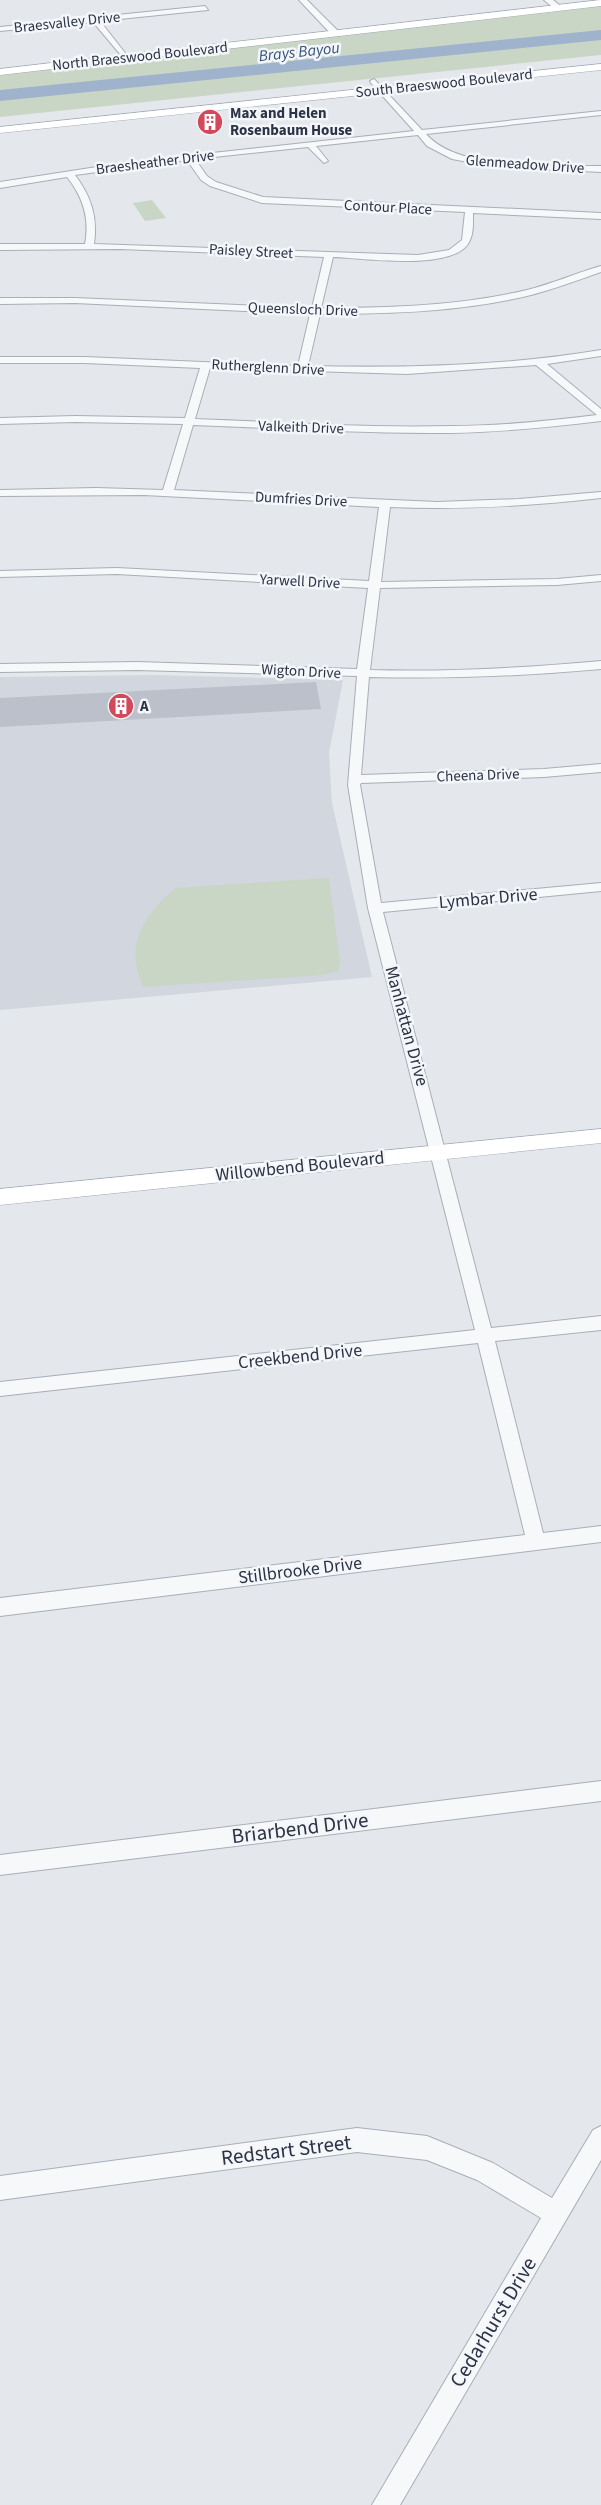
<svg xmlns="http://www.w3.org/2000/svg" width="601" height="2505" viewBox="0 0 601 2505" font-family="'Source Sans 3',sans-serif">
<rect width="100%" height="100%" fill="#e4e7ec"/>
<path fill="#d2d6de" d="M153,675L343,680L329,753L332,803L372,977L0,1010V677Z"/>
<g fill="#c9d6c5">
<path d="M601,5V55L0,117V73Z"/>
<path d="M152,200L166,218L145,221L133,203Z"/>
<path d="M329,878L340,962L338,971L324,975L143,987C124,944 143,917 175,888Z"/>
</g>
<path fill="#9fb4cc" d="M601,30V40L0,101V90Z"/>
<path fill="#bbc0ca" d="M316,682L321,709L0,727V698Z"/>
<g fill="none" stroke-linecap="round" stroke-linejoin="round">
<g stroke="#a9aeb7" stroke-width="2">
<g id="minor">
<path d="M299,0H307L339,32V36H333Z"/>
<path d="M544,0H553L563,8L556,10Z"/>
<path d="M205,6L208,10L100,21L129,58L125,60L93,22L0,31V27Z"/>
<path d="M374,79L422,130L601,111V115L426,134C459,172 553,165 601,166V172L495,167L452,159L427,146L418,135L316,146L328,161L324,163L308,147L195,159L207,176L216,182L263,197L601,213V219L473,213C473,223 474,235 468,244C450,271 362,258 333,257L321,308C390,308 459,306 527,290C552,284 576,273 601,266V272C578,280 554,289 531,295C462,312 390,314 320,314L308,366C406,368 505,366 601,350V356L547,364L601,409V421C551,427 501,432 450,433C364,434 279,428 193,425L174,490L437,502L519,499L601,492V498C531,506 461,510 390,507L381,582L557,579L601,575V581L557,585L380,588L370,670C447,672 524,668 601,661V669C523,676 447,679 369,677L361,775L544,769L601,764V772L544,777L361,783L360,785L381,903L601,883V891L383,912L491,1328L601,1316V1330L495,1341L543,1533L601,1526V1542L0,1616V1598L525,1535L478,1343L0,1396V1382L475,1330L368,908L348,785L357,676L137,670L0,672V664L137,662L357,669L368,588L117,574L0,577V571L117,568L369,581L379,507L144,495L0,496V490L96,488L163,490L183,424L75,422L0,424V418L75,416L185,418L200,368L85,363H0V357H85L298,366L310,314L75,303L0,304V298H75L312,308L324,257L120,249L0,250V244H85C90,218 83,197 67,177L0,188V182L129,162L414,131L371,83L370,81ZM187,160L201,180L210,186L262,203L465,212L462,240L449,250L418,255L94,244C98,217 91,196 75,175ZM536,365L597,415C548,421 500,426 451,426C365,428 280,422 195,419L210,368L407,374Z"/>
<path d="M601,1781V1801L0,1875V1855Z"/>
<path d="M601,2126V2160L400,2505H372L541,2218L477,2180L427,2160L357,2152L0,2200V2176L357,2128L427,2136L493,2163L552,2198L593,2130Z"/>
</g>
</g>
<g stroke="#a3abb8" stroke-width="1">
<g id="major">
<path d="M601,0V6L0,75V69Z"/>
<path d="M601,64V70L0,133V127Z"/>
<path d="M601,1129V1143L0,1205V1189Z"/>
</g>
</g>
<use href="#minor" fill="#f7f8fa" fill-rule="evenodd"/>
<use href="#major" fill="#fff" fill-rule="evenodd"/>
</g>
<defs>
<g id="building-disc" transform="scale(1.35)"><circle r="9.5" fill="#d1495b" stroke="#f4f6f9"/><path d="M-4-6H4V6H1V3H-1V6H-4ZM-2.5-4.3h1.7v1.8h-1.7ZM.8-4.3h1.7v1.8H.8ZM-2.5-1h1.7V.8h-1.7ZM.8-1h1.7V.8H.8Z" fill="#fff"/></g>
</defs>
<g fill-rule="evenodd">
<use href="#building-disc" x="210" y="122"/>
<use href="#building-disc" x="121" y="706"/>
</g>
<g text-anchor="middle" stroke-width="5" stroke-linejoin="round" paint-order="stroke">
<g font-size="15" fill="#2b3445" stroke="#f4f6f9">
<text transform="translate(67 22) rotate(-6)" y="5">Braesvalley Drive</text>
<text transform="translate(140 56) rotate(-6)" y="5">North Braeswood Boulevard</text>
<text transform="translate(444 83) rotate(-6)" y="5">South Braeswood Boulevard</text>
<text transform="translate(155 162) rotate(-7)" y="5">Braesheather Drive</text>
<text transform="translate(525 164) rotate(4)" y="5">Glenmeadow Drive</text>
<text transform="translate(388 207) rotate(3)" y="5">Contour Place</text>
<text transform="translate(251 251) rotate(3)" y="5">Paisley Street</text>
<text transform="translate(303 309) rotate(2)" y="5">Queensloch Drive</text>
<text transform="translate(268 367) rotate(3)" y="5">Rutherglenn Drive</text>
<text transform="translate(301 427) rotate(2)" y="5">Valkeith Drive</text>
<text transform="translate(301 499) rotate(3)" y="5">Dumfries Drive</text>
<text transform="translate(300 581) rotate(3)" y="5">Yarwell Drive</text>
<text transform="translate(301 671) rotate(3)" y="5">Wigton Drive</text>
<text transform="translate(478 775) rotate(-2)" y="5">Cheena Drive</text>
</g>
<g font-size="15" font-weight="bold" fill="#2b3445" stroke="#f4f6f9" text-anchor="start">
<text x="230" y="118">Max and Helen<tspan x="230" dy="17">Rosenbaum House</tspan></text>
<text x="140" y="711">A</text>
</g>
<g font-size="16" font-style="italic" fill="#34527a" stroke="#f4f6f9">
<text transform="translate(299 51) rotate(-6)" y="6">Brays Bayou</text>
</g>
<g font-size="18" fill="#2b3445" stroke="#f4f6f9">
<text transform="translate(488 898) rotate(-5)" y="6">Lymbar Drive</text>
<text transform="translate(407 1026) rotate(75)" y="6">Manhattan Drive</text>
<text transform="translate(300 1166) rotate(-6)" y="6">Willowbend Boulevard</text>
<text transform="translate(300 1356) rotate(-6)" y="6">Creekbend Drive</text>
<text transform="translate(300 1570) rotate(-7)" y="6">Stillbrooke Drive</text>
</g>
<g font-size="21" fill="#2b3445" stroke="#f4f6f9">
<text transform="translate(300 1828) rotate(-7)" y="7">Briarbend Drive</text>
<text transform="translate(286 2150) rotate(-7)" y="7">Redstart Street</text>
<text transform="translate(493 2322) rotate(-59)" y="7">Cedarhurst Drive</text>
</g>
</g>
</svg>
